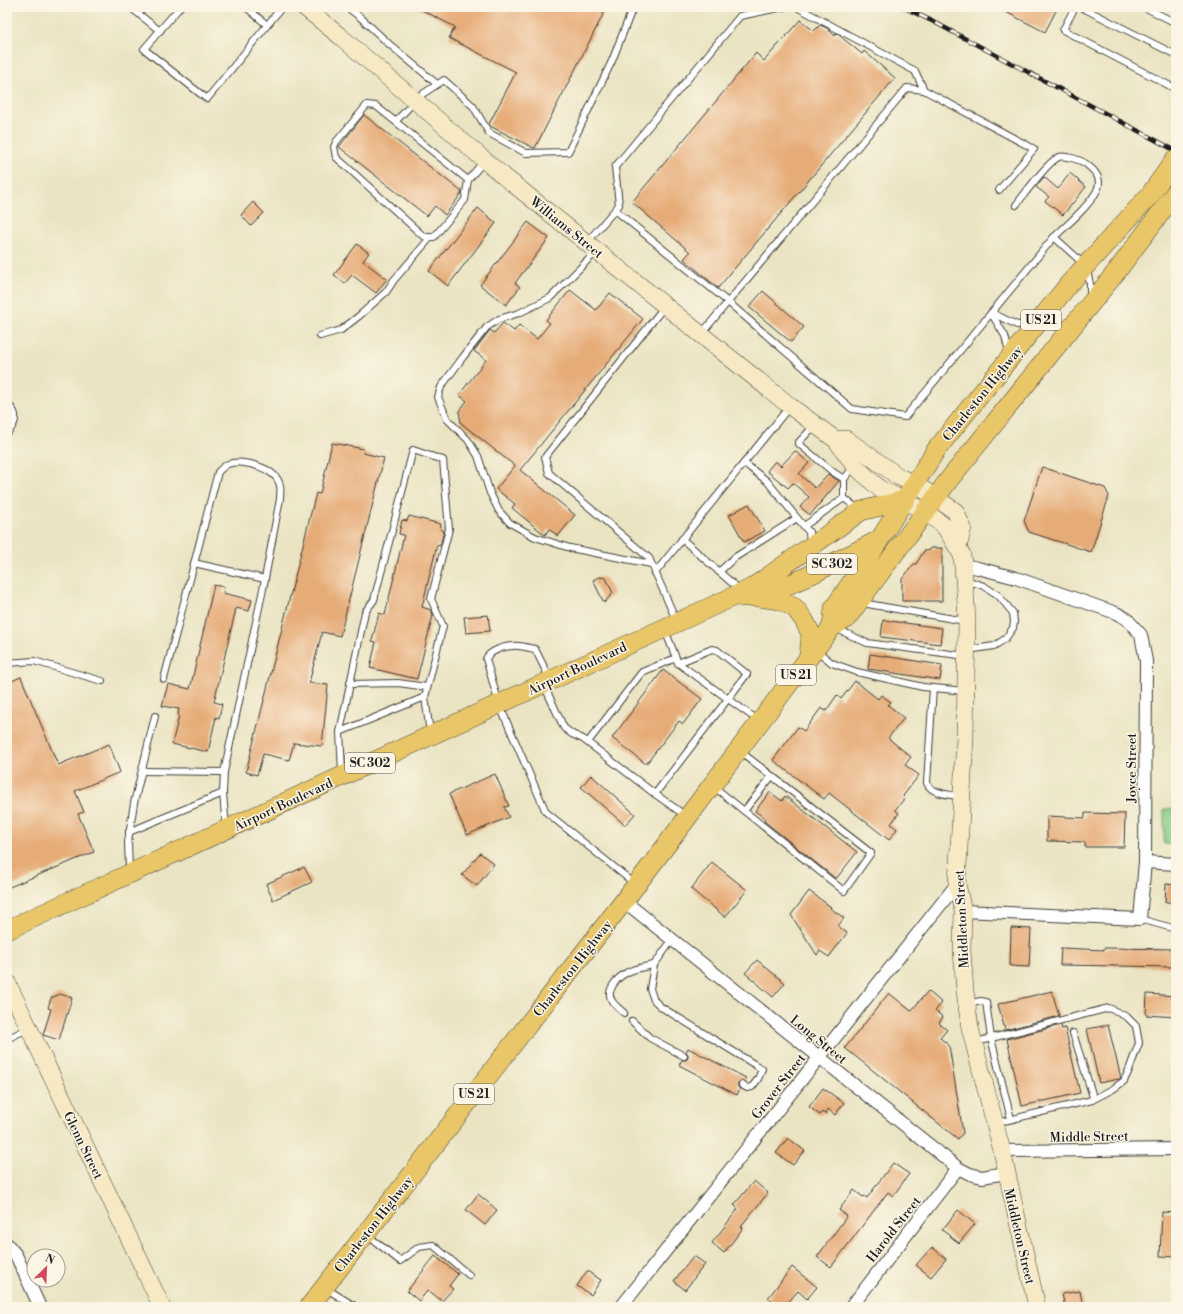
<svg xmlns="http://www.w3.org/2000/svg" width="1183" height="1314" viewBox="0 0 1183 1314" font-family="'Libre Bodoni',serif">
<rect width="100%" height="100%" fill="#fcf5e5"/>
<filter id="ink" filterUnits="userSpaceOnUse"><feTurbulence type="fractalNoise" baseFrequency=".025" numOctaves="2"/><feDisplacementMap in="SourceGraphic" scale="8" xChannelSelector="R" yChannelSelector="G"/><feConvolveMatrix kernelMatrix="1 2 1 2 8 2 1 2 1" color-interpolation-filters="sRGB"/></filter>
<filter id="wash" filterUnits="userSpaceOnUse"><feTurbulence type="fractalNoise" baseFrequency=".012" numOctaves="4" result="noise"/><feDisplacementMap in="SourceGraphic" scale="16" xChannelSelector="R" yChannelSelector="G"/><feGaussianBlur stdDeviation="0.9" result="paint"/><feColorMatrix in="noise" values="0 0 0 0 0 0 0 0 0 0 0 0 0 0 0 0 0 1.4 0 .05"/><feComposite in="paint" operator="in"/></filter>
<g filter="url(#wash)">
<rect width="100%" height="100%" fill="#eae4c3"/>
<path fill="#83cb86" stroke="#507451" d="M1164,809H1176V845L1164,844Z"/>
<g id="blocks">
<g fill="#e6ac78">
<path d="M416,7H607L535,148H534L490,126L489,124L516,72L449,38L455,27Z"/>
<path d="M996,7H1058L1045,32Z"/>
<path d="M800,20L814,31L820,25L827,28L835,36L836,33L840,36L862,54L864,51L895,78L718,288L684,259L690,252L632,202L756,53L764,61Z"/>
<path d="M364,115L462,192L461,194L445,215L435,206L427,216L339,147Z"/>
<path d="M1070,173L1086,187L1063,215L1045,201L1049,197L1036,187L1044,177L1058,189Z"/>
<path d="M253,202L264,213L251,226L241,215Z"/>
<path d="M478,208L496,223L448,286L429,271Z"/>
<path d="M528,222L549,238L515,283L520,287L506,305L480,285Z"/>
<path d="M357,244L369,253L363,261L387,279L376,293L352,275L345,283L334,275Z"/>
<path d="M570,290L596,310L610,293L643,319L520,470L575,515L558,536L549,529L545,535L512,508L515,504L496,489L515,466L461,423L459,411L467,401L459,395L486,360L474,351L490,330L494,333L503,323L514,331L519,325L537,339L550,323L546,320Z"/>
<path d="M763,291L804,327L791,342L749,307Z"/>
<path d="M332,443L364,449L363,453L384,458L340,636L322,632L309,683L328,685L322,746L294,743L289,760L263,754L257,775L246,772L316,493L320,494Z"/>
<path d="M795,451L809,463L799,474L815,488L828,474L839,481L810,515L800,507L809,497L793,483L788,488L767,471L775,461L781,466Z"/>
<path d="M1042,467L1105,488L1109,496L1091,552L1029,532L1024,521Z"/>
<path d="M749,504L765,531L744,542L729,515Z"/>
<path d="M409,516L441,524L440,529L444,531L440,546L437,545L422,607L431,610L433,615L417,679L370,668L376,642L372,641L379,613L385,615L404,535L399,534L402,520L407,521Z"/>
<path d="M930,548H942V601H902V579L914,564H916L924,551L930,550Z"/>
<path d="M599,577L606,578L613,593L604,603L593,580Z"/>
<path d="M214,585L224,587L223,593L252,600L249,611L236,608L214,702L222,704L219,718L216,717L208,752L172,744L179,716L178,715L179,709L162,706L168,684L190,689Z"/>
<path d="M488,615L490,631L466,633L464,617Z"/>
<path d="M883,620L942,628L940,644L881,637Z"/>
<path d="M870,654L942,665L940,680L868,669Z"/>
<path d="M663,670L702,699L683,724L679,721L646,764L612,738Z"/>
<path d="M21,677L58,765L109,744L120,772L75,791L84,812L78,814L94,852L7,888V683Z"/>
<path d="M855,681L878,699L881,695L891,702L888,705L904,718L888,738L911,757L905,765L919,775L903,796L905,798L895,810L899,813L891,824L897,829L889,840L829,793L824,799L773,760L798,727L804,731L821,708L826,711L837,695L841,699Z"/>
<path d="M495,774L509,806L504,807L509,817L467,835L449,794Z"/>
<path d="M591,775L635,814L625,825L581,787Z"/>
<path d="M770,792L782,801L785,796L857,852L836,879L764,821L766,819L755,811Z"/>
<path d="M1085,813L1125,814L1124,847H1085V842L1047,841V816L1085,818Z"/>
<path d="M480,853L494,864L477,886L462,875Z"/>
<path d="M712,862L747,890L725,917L691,889Z"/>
<path d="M304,867L312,882L273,900L266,884Z"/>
<path d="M1166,884L1176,885V902H1165Z"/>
<path d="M809,891L831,907L830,908L844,918L838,926L847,933L829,957L820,951L817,955L791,915Z"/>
<path d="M1011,928L1031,929L1029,967L1010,966Z"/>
<path d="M1061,948L1104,950V948L1176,949V967L1060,965Z"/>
<path d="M757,960L785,983L773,997L745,973Z"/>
<path d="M928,991L942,1003L935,1011L943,1017L939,1023L947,1030L940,1038L949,1045L963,1133L958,1139L845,1048L889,993L911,1011Z"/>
<path d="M1052,991L1059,1016L1005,1030L998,1004Z"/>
<path d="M60,994L72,998L59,1040L43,1035L51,1009L48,1008L51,998Z"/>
<path d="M1147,994L1176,996V1017L1146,1015Z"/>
<path d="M1061,1025L1062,1029L1065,1028L1080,1093L1022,1106L1007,1039Z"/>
<path d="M1108,1025L1121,1078L1119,1079L1099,1083L1087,1029Z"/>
<path d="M688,1048L746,1078L744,1081H740L738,1083V1087L740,1089L737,1095L679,1065L682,1060H686L688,1058V1054L686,1052Z"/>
<path d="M823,1088L844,1103L835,1115L828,1109L825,1114L822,1112L820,1115L809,1107Z"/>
<path d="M788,1138L805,1151L793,1165L776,1153Z"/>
<path d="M893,1163L909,1174L893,1196L888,1192L831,1267L817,1257L847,1216L839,1210L854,1190L863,1197L864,1196L867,1198Z"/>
<path d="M754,1181L768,1193L741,1226L743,1228L724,1253L712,1243L738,1209L734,1205Z"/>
<path d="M478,1194L497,1210L485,1225L466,1210Z"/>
<path d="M958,1210L975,1224L959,1243L942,1230Z"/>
<path d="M1162,1212L1176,1213V1257L1160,1256Z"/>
<path d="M932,1247L946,1259L931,1277L916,1265Z"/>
<path d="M435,1256L458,1274L449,1286L453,1289L442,1301L428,1290L419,1301L407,1291Z"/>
<path d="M694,1256L705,1264L685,1290L674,1281Z"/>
<path d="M792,1267L817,1287L807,1299L798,1291L784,1307H779L768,1298Z"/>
<path d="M587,1271L601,1280L591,1295L577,1286Z"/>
<path d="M1080,1291L1083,1307H1065L1062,1294Z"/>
</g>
</g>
</g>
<g filter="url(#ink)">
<use href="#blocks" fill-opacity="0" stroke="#3b3a35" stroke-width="1"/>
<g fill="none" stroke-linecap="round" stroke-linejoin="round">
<g stroke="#3b3a35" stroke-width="8">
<g id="lane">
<path d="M130,7L160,31"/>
<path d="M180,7L144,49L207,99L282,7"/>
<path d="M246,7L267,25"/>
<path d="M347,7L360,17L389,44L437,84"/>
<path d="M797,7L915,71L924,90"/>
<path d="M1075,7L1063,30L1176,89"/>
<path d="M1081,7L1176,55"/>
<path d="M1144,7L1176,23"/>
<path d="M415,99L444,80L473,106L489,133L526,153L568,152L612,61L633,7"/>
<path d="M396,121L414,102"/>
<path d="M468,180L376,106L367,105L336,142L334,147L336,157L422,235L426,237H434L465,200L468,180L484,161"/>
<path d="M615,210L728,302L852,409L905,417L1054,237C1065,227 1099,198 1099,183C1099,174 1092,169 1086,164C1081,160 1065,155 1059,157C1048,161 1024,195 1016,205"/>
<path d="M1054,237L1086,266L1090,284V297"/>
<path d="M588,241L619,205L615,167L740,16L784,7"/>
<path d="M596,252L550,298L519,313L499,319L487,327L463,357L441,387L438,397L447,419L468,440L478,456L490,493L499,511L510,523L535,537L570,548L651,564"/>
<path d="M664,307L545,457L549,473L649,558L676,620"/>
<path d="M991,313L1005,336L1009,353"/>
<path d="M992,313L1017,325L1032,324"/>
<path d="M702,333L907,88L924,90L1034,149L999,190"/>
<path d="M320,336L341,330L359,316L386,292L394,280L430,238"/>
<path d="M7,404C19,413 17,423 7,433"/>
<path d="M815,425L799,442V444L833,472L844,479"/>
<path d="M744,463L767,481L797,518"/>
<path d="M844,498V479L854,467"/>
<path d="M804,526L844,498L859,510"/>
<path d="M682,539L741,591"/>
<path d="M194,563L265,579"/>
<path d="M719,572L734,558L797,518L809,532L810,543"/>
<path d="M655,573L790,406"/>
<path d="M966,580L984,586L998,595L1013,613L1014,622L1013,628L1005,639L994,646L968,650"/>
<path d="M862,603L965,621"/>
<path d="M835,628L867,643L966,656"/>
<path d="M665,630L678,663L759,721"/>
<path d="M816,650L832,663L857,672L923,687L965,691"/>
<path d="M7,663L34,661L102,681"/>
<path d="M164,679L218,472C221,469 224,466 228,464C243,459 277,468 280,486C281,490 280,495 280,499L263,589L224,772"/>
<path d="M550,679L535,649C528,648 520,645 513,646C505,646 489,651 486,659L499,704L546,812L635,884"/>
<path d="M350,684L398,683L427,687"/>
<path d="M544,685L564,728L572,734L583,739L655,794L747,674L717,650L712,649L678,663"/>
<path d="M933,688L927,783C931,794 950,794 960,797"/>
<path d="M340,732L425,697"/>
<path d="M588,742L642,672L676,658"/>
<path d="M142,771L224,772L223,793L226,828"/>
<path d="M342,772L340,732L365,612L374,600L413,450L443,460L449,529L431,599L443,626L425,697L430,733"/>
<path d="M713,786L844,891L871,853L741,752"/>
<path d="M655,794L686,816"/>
<path d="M744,811L772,776"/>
<path d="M129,832L223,793"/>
<path d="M129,870L128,842L134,803L155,716"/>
<path d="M1140,919L1176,929"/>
<path d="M672,940L654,965L650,989L654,1000L661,1007L762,1069L758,1079L752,1087L747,1088L742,1085"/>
<path d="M967,1004L981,1001L986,1002L991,1038L1011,1119"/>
<path d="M624,1013C620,1009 615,1006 612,1001C605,991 617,978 626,973C634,968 645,967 654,965"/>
<path d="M632,1021L650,1038L684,1056"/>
<path d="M7,1039L27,1029"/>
<path d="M976,1042L1109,1008L1127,1017L1136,1026L1139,1043L1129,1070L1124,1081L1113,1089L1092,1100"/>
<path d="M996,1123L1092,1100L1093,1097L1073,1033"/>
<path d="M367,1235L400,1261L419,1247L433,1245L469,1275"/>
<path d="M325,1288L356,1307"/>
</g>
</g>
<g stroke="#3b3a35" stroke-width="14">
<g id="street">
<path d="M963,565L978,568L1016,578L1116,613L1127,619L1141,635L1146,661L1145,862L1140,919L963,911"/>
<path d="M1145,862L1176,864"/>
<path d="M624,901L958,1168L970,1174L982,1177L1006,1173"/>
<path d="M1002,1151L1176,1149"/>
<path d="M7,1244L16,1255L40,1307"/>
<path d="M621,1307L957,884"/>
<path d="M851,1307L958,1168"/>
</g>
</g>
<g stroke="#3b3a35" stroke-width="18">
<g id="secondary">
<path d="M304,7L341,37L496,170L790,406L836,440L855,466L880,489L925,511L945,527L962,555L966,604L967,621L965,737L957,884L963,911L962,951L965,991L970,1028L1002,1151L1037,1307"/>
<path d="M836,440L846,439L899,477L915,484L955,511L963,528L958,547"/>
<path d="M7,982L162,1307"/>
</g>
</g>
<g stroke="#3b3a35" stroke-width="20">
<g id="primary">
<path d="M742,597H759L804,578L879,540"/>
<path d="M759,597L780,600L795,608L804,620L811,634L809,657"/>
<path d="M832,627L834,608L868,558L936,450L1069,284L1150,195L1176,158"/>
<path d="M7,930L752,588L861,511L905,500"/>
<path d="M309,1307L624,901L832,627L846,619L948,481L1117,271L1176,192"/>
</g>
</g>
<use href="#lane" stroke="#fff" stroke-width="6"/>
<use href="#street" stroke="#fff" stroke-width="12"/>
<use href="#secondary" stroke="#f6e9c3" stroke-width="17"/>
<use href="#primary" stroke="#e9c769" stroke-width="19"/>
<g stroke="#1c1c1c" stroke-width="4.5">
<path id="rail" d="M903,7L934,22L1176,151"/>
</g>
<use href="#rail" stroke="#fcf5e5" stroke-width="3" stroke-dasharray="9" stroke-linecap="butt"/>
</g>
</g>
<g text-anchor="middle" stroke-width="3" stroke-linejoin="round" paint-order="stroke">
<g fill="#fcf5e5" stroke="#5f5d58" stroke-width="1">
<rect x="1021" y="310" width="40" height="20" rx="3"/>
<rect x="807" y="554" width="50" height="20" rx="3"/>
<rect x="776" y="665" width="40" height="20" rx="3"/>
<rect x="345" y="753" width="50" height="20" rx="3"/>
<rect x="454" y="1084" width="40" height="20" rx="3"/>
</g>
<g font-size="12" font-weight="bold" fill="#1c1c1c">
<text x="1041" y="324">US 21</text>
<text x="832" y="568">SC 302</text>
<text x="796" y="679">US 21</text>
<text x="370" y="767">SC 302</text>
<text x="474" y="1098">US 21</text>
</g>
<g font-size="13" fill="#1c1c1c" stroke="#fcf5e5">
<text transform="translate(567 227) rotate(39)" y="5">Williams Street</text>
<text transform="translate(982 393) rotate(-51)" y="5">Charleston Highway</text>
<text transform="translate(577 668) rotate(-25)" y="5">Airport Boulevard</text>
<text transform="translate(1131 768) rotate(-90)" y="5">Joyce Street</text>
<text transform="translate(283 804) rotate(-25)" y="5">Airport Boulevard</text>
<text transform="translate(961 919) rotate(-93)" y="5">Middleton Street</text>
<text transform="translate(572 968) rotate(-52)" y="5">Charleston Highway</text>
<text transform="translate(819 1039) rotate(39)" y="5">Long Street</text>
<text transform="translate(778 1086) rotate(-52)" y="5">Grover Street</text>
<text transform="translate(1089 1136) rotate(-1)" y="5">Middle Street</text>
<text transform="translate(84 1145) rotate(64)" y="5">Glenn Street</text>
<text transform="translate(373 1224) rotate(-52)" y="5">Charleston Highway</text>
<text transform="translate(893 1229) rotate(-52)" y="5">Harold Street</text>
<text transform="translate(1020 1236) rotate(77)" y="5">Middleton Street</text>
</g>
</g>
<rect width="1183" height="1314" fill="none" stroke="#fcf5e5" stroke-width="24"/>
<g transform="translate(46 1268) rotate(24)"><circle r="19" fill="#fcf5e5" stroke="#a29e95"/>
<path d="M0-3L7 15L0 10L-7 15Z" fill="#d1495b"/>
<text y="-6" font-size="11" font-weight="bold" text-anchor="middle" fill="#1c1c1c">N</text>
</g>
</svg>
